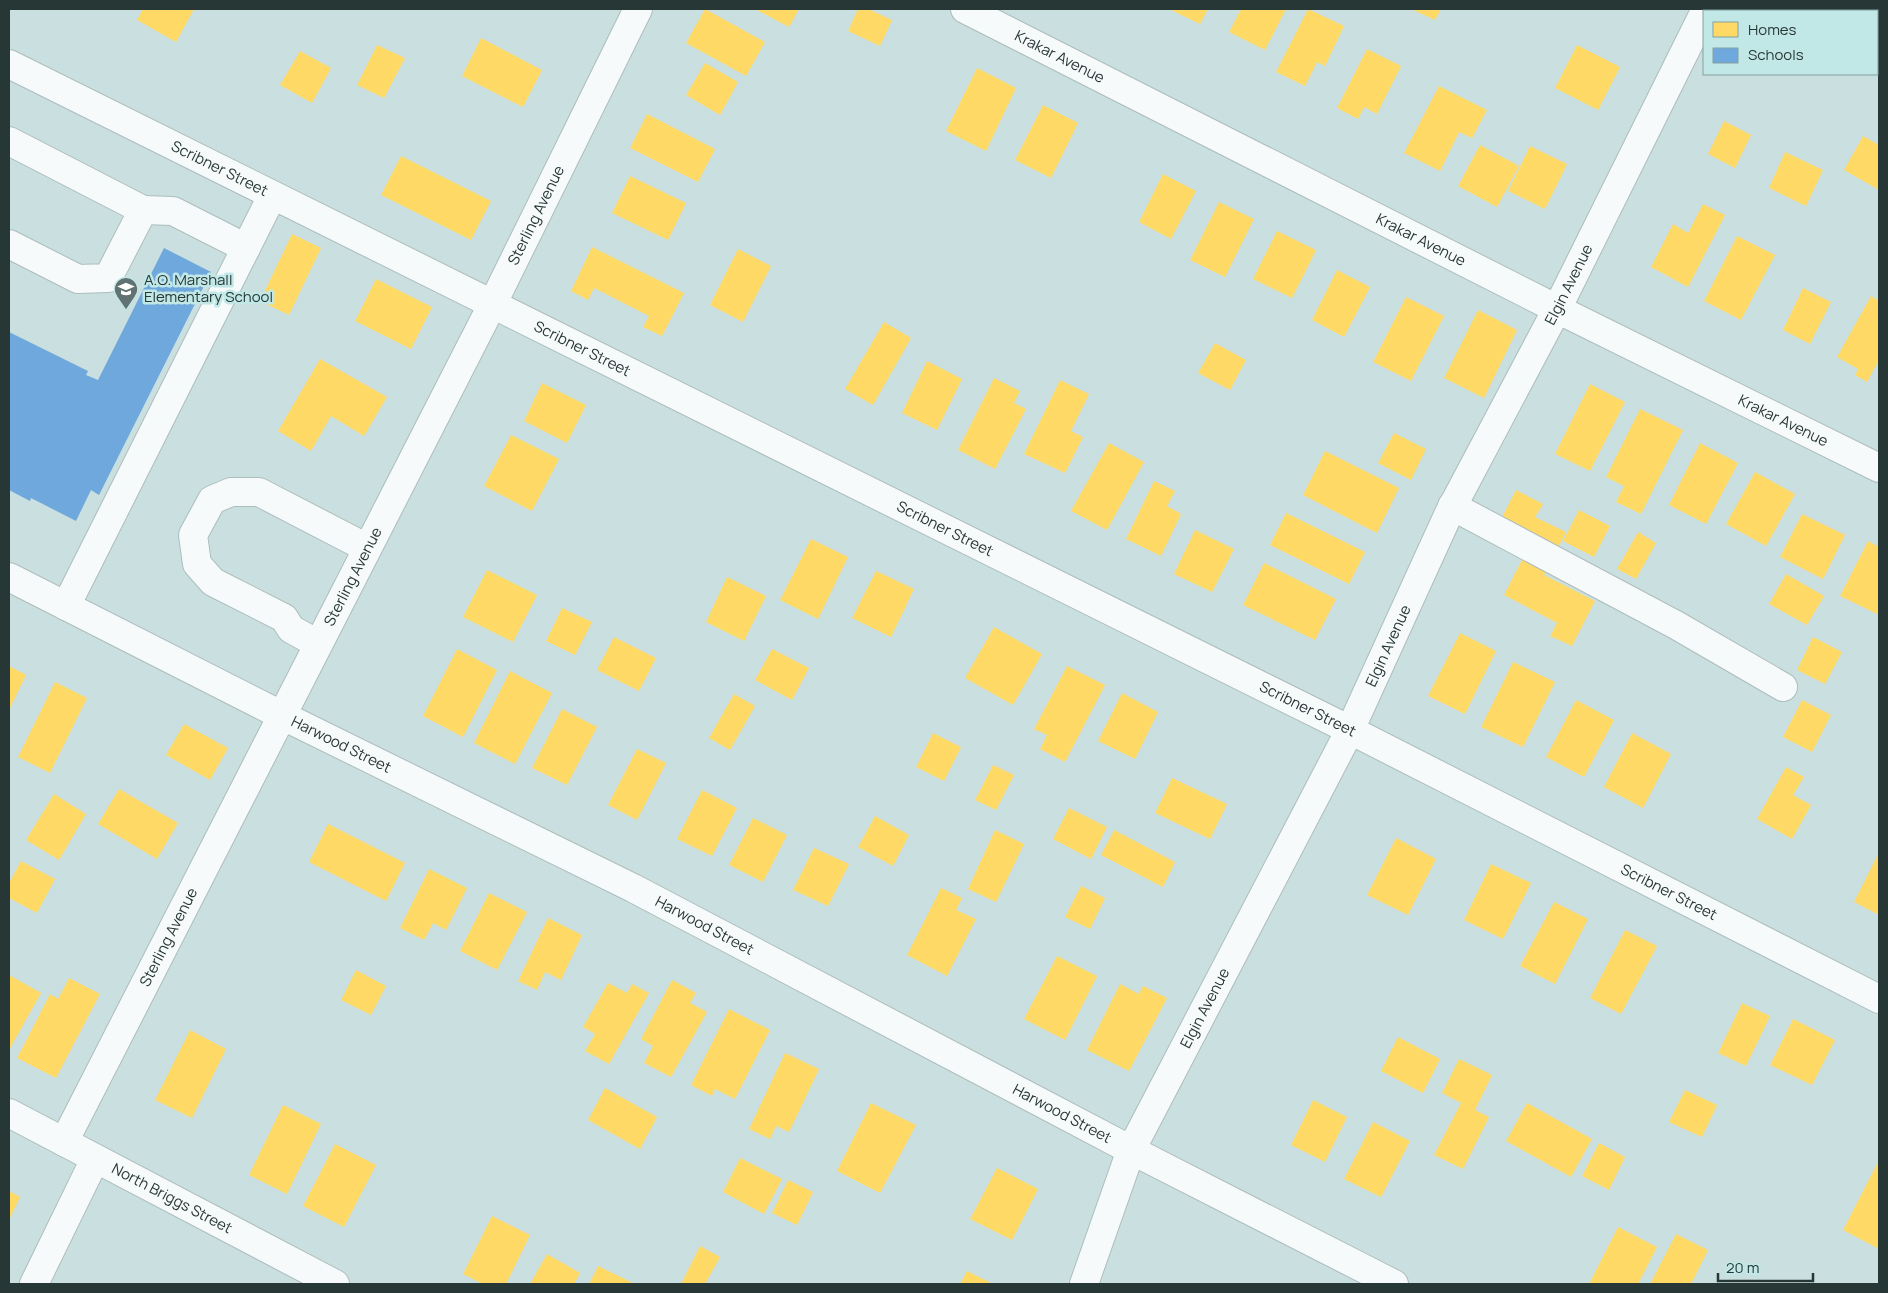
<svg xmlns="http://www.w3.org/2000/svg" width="1888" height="1293" viewBox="0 0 1888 1293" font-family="Manrope,sans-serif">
<rect width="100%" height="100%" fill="#cadfdf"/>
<g fill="#ffd966">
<path d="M143,9H194L176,42L137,20Z"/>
<path d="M705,9L765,42L746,76L686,43Z"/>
<path d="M755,9H799L789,27Z"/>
<path d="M858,9H868L892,20L880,46L848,31Z"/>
<path d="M1169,9H1208L1200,24Z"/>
<path d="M1241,9H1286L1265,50L1229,32Z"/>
<path d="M1308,9L1344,26L1325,66L1317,62L1305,86L1276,72Z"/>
<path d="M1411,9H1441L1435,20Z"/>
<path d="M1780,9H1829L1828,11H1778Z"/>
<path d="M1851,9H1879V45L1877,50V11H1850Z"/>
<path d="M481,38L542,70L523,107L462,76Z"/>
<path d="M377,45L405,58L384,98L357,85Z"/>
<path d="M1577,45L1620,67L1598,110L1555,88Z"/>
<path d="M1367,49L1401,66L1377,114L1364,107L1358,119L1337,108Z"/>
<path d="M300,51L331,68L312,103L280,85Z"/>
<path d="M705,63L738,82L720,115L686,95Z"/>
<path d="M977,68L1016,88L986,151L946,131Z"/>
<path d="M1439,86L1487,110L1472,138L1459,132L1440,171L1404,153Z"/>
<path d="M1043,105L1078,123L1051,178L1015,160Z"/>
<path d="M647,114L715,149L698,182L630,148Z"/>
<path d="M1724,121L1751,135L1735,168L1708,154Z"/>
<path d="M1863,136L1879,145V190L1844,170Z"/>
<path d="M1480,145L1519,166L1497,207L1458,186Z"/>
<path d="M1530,146L1567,164L1545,209L1508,191Z"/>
<path d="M1785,152L1823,170L1806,206L1769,188Z"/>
<path d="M401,156L491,201L471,240L381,195Z"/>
<path d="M1163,174L1196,191L1171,239L1139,222Z"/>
<path d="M630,176L686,203L668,240L612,213Z"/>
<path d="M1219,202L1254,219L1225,277L1190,260Z"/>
<path d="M1703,204L1725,215L1688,287L1651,267L1673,224L1688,233Z"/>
<path d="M1277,231L1316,250L1292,298L1253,279Z"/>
<path d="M292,234L321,248L289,315L260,301Z"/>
<path d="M1737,236L1775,255L1741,320L1704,301Z"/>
<path d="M592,247L684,293L662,336L643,327L649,316L594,288L588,300L571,291Z"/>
<path d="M738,249L771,266L743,322L710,305Z"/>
<path d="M1337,270L1370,287L1344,337L1312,320Z"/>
<path d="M376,279L432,307L411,349L355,321Z"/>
<path d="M1803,288L1831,302L1810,344L1783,330Z"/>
<path d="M1871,296L1879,301V360L1867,382L1855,375L1858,369L1837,357Z"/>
<path d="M1406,297L1444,316L1411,381L1373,362Z"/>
<path d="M1478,310L1517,330L1484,398L1444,378Z"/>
<path d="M884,322L911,338L873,405L845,389Z"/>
<path d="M1215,343L1246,360L1230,390L1198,373Z"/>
<path d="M320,359L387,397L364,436L331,416L311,451L278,431Z"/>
<path d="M927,361L962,379L937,430L902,413Z"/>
<path d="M994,378L1020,391L1014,403L1026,409L995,469L958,450Z"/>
<path d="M1060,380L1089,394L1071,431L1083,437L1065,473L1024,454Z"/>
<path d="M542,383L586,405L567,443L524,421Z"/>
<path d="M1590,384L1625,402L1590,471L1555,454Z"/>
<path d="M1640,409L1683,430L1641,514L1616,502L1624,486L1606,477Z"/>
<path d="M1394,433L1426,449L1411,480L1378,463Z"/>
<path d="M511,435L559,459L532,511L484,486Z"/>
<path d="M1109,443L1144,462L1107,530L1071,511Z"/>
<path d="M1700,443L1738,463L1706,524L1669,505Z"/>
<path d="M1325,451L1399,488L1377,533L1303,495Z"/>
<path d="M1755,472L1795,494L1766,546L1726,524Z"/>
<path d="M1154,481L1175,491L1167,506L1181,514L1161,556L1126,539Z"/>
<path d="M1516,490L1543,504L1535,517L1566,532L1557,550L1500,521Z"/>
<path d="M1579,510L1610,526L1594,557L1563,541Z"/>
<path d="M1286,513L1365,552L1349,584L1270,545Z"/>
<path d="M1802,514L1845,535L1823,579L1780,557Z"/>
<path d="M1195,530L1234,549L1212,592L1174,574Z"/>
<path d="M1638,532L1656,543L1636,579L1617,569Z"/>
<path d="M811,539L848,557L818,619L780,600Z"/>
<path d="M1868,541L1879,547V615L1840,596Z"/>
<path d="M1525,554L1549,566L1544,575L1595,601L1572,646L1550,636L1557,623L1504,595Z"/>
<path d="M1264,563L1336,599L1315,640L1243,605Z"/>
<path d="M487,570L537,595L513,642L463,617Z"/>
<path d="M876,571L914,589L891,637L852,618Z"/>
<path d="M1786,574L1824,596L1807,625L1769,604Z"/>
<path d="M727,577L766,596L744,641L706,622Z"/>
<path d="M562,608L592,622L575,655L546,641Z"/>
<path d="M994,627L1042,654L1013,705L965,678Z"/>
<path d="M1460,633L1496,651L1465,714L1428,696Z"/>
<path d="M614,637L656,658L639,691L597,670Z"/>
<path d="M1813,637L1842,652L1825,684L1797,670Z"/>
<path d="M457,649L497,670L463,737L423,716Z"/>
<path d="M772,649L809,668L792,700L755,680Z"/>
<path d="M1513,662L1555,682L1523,747L1481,727Z"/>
<path d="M9,666L26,675L9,710Z"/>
<path d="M1067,666L1105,685L1065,762L1040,749L1047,735L1034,729Z"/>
<path d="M510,671L552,693L515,764L474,743Z"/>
<path d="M55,682L87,698L50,773L18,757Z"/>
<path d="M1122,693L1158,712L1135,759L1098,741Z"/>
<path d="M734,694L755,706L730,750L709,738Z"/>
<path d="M1576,700L1614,720L1584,777L1546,757Z"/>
<path d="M1802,700L1831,715L1812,752L1783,737Z"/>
<path d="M562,709L597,727L567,785L532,768Z"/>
<path d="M184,724L228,748L210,780L166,755Z"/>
<path d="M933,733L961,747L944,781L916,767Z"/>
<path d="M1632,733L1671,754L1643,808L1604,787Z"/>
<path d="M637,749L666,763L637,820L608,805Z"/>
<path d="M993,765L1014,775L996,810L975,800Z"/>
<path d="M1786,767L1804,777L1793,795L1811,805L1792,839L1757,819Z"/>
<path d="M1172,778L1227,804L1210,839L1155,813Z"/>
<path d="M119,789L178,823L157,859L98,824Z"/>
<path d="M702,790L737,808L712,856L677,839Z"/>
<path d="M54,794L86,814L59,860L26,840Z"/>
<path d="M1069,808L1107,827L1091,859L1053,839Z"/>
<path d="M875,816L909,835L893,866L858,847Z"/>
<path d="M753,818L787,835L763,882L729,865Z"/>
<path d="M328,824L405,863L386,901L309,862Z"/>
<path d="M995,830L1024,844L996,902L968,889Z"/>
<path d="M1114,830L1175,862L1163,887L1101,855Z"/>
<path d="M1396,838L1436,859L1408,915L1367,895Z"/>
<path d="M814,848L849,864L828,906L793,890Z"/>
<path d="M1879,852V915L1854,902Z"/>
<path d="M21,861L55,879L37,913L9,898V883Z"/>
<path d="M1491,864L1531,883L1503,939L1464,920Z"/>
<path d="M429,869L467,888L446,930L433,923L424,940L400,928Z"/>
<path d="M1081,886L1105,898L1090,929L1065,917Z"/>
<path d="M941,888L962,898L956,910L976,919L947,976L907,955Z"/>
<path d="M489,893L527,912L497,970L460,951Z"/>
<path d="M1554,902L1588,919L1555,984L1520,966Z"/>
<path d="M548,918L582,935L561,980L545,972L537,990L518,981Z"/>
<path d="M1625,930L1657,946L1621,1014L1590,998Z"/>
<path d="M1057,956L1097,976L1065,1040L1024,1019Z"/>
<path d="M356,970L386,986L371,1015L341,1000Z"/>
<path d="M9,975L41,993L9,1050Z"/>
<path d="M69,978L100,994L56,1078L17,1058L50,994L58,999Z"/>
<path d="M672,980L696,993L690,1003L707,1012L671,1077L644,1063L653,1046L641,1039Z"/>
<path d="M608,983L627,993L632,984L649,993L609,1064L585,1051L595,1034L583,1027Z"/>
<path d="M1120,984L1139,994L1143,986L1167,998L1129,1071L1087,1050Z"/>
<path d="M1742,1003L1770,1016L1746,1066L1718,1053Z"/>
<path d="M729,1009L770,1030L735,1099L715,1089L712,1096L691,1085Z"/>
<path d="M1793,1019L1835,1040L1812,1085L1770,1065Z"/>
<path d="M190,1030L226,1049L192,1118L155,1100Z"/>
<path d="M1398,1037L1440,1059L1423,1093L1381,1071Z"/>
<path d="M785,1053L819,1069L789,1132L776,1126L770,1139L749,1129Z"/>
<path d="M1459,1059L1492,1075L1475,1110L1489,1117L1463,1169L1434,1155L1461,1103L1442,1093Z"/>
<path d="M605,1088L657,1117L640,1149L588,1120Z"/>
<path d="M1685,1090L1717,1105L1702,1137L1669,1122Z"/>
<path d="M1313,1100L1347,1117L1325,1162L1291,1145Z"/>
<path d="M871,1103L916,1125L880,1193L837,1171Z"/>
<path d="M1527,1103L1592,1139L1571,1177L1506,1141Z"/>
<path d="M283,1105L321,1124L287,1194L249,1175Z"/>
<path d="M1373,1122L1410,1141L1381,1197L1344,1179Z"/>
<path d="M1599,1143L1625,1157L1609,1190L1582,1176Z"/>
<path d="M335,1144L376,1165L344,1227L303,1206Z"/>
<path d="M740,1158L782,1179L764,1214L723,1192Z"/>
<path d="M1879,1160V1249L1843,1230Z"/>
<path d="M997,1168L1038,1189L1012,1240L970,1219Z"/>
<path d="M788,1180L813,1192L797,1225L772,1213Z"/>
<path d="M9,1191L20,1197L9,1220Z"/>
<path d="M492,1216L530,1235L506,1284H483L463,1274Z"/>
<path d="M1618,1227L1657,1247L1638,1284H1589Z"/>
<path d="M1676,1234L1708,1250L1691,1284H1650Z"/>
<path d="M700,1246L720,1257L705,1284H681Z"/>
<path d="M547,1254L580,1273L574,1284H530Z"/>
<path d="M598,1266L635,1284H589Z"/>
<path d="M967,1271L993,1284H960Z"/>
</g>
<path fill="#6fa8dc" d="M164,248L211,272L99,495L91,490L76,521L31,498L30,501L9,490V332L88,371L86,375L98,380Z"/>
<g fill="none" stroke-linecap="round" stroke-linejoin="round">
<g stroke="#acbdbc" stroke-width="30">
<g id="minor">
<path id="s1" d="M965,9L1557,309L1879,468"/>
<path id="s2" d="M9,64L1350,730L1879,999"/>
<path d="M9,141L143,210L108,278L78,279L9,244"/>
<path d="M143,210L173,211L246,248"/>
<path d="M1452,506L1676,625L1783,687"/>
<path id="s3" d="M9,577L281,715L633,888L1131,1150L1394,1284"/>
<path d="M66,606L272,196"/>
<path d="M318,644L291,629L284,618L213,582L197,564L193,535L212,500L231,492H259L367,548"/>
<path id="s4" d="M9,1113L335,1284"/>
<path id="s5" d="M64,1142L492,305L638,9"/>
<path d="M34,1284L95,1159"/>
<path id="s6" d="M1084,1284L1131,1150L1350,730L1449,513L1557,309L1704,13"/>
</g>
</g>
<use href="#minor" stroke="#f7fafa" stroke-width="28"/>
</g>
<defs>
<g id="school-pin" transform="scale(1.25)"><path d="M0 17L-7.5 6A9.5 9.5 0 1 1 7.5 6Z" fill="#607271" stroke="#c1e8e7"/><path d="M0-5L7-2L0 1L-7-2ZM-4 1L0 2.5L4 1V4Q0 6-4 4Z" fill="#fff"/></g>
</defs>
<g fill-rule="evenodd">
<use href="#school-pin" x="126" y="289"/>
</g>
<g text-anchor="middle" stroke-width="5" stroke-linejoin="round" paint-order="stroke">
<g font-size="15" fill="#273736" stroke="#c1e8e7">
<text dy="5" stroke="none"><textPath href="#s1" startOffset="106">Krakar Avenue</textPath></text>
<text dy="5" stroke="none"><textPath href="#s2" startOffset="235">Scribner Street</textPath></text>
<text dy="5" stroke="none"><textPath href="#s5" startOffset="1040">Sterling Avenue</textPath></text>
<text dy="5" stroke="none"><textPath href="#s1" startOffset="511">Krakar Avenue</textPath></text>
<text dy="5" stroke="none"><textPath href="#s6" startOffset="1112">Elgin Avenue</textPath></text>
<text dy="5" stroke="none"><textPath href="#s2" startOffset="640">Scribner Street</textPath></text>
<text dy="5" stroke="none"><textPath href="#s1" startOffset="916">Krakar Avenue</textPath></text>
<text dy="5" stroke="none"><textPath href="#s2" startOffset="1045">Scribner Street</textPath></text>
<text dy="5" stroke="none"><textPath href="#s5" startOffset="635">Sterling Avenue</textPath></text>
<text dy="5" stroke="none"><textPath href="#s6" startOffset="708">Elgin Avenue</textPath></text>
<text dy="5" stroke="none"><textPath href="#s2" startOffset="1450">Scribner Street</textPath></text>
<text dy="5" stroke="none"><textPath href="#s3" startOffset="372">Harwood Street</textPath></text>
<text dy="5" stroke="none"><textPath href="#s2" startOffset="1855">Scribner Street</textPath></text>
<text dy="5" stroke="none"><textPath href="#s3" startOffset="778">Harwood Street</textPath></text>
<text dy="5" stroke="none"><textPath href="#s5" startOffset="230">Sterling Avenue</textPath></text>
<text dy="5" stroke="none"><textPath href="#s6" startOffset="302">Elgin Avenue</textPath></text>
<text dy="5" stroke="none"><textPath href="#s3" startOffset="1182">Harwood Street</textPath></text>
<text dy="5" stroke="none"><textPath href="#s4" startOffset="184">North Briggs Street</textPath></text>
</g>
<g font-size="15" fill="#273736" stroke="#c1e8e7" text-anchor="start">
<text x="144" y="285">A.O. Marshall<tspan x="144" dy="17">Elementary School</tspan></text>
</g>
</g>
<rect width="1888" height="1293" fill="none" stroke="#273736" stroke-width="20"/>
<rect x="1703" y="10" width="175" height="65" fill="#c1e8e7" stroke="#83a1a0"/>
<rect x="1713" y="22" width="25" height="15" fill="#ffd966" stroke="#83a1a0"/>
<text x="1748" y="35" font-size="15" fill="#273736">Homes</text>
<rect x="1713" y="48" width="25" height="15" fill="#6fa8dc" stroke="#83a1a0"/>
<text x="1748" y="60" font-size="15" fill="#273736">Schools</text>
<path d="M1718 1273v8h95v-8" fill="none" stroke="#273736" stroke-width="2.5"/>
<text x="1726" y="1273" font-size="15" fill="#273736" stroke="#c1e8e7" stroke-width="4" paint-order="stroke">20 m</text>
</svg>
